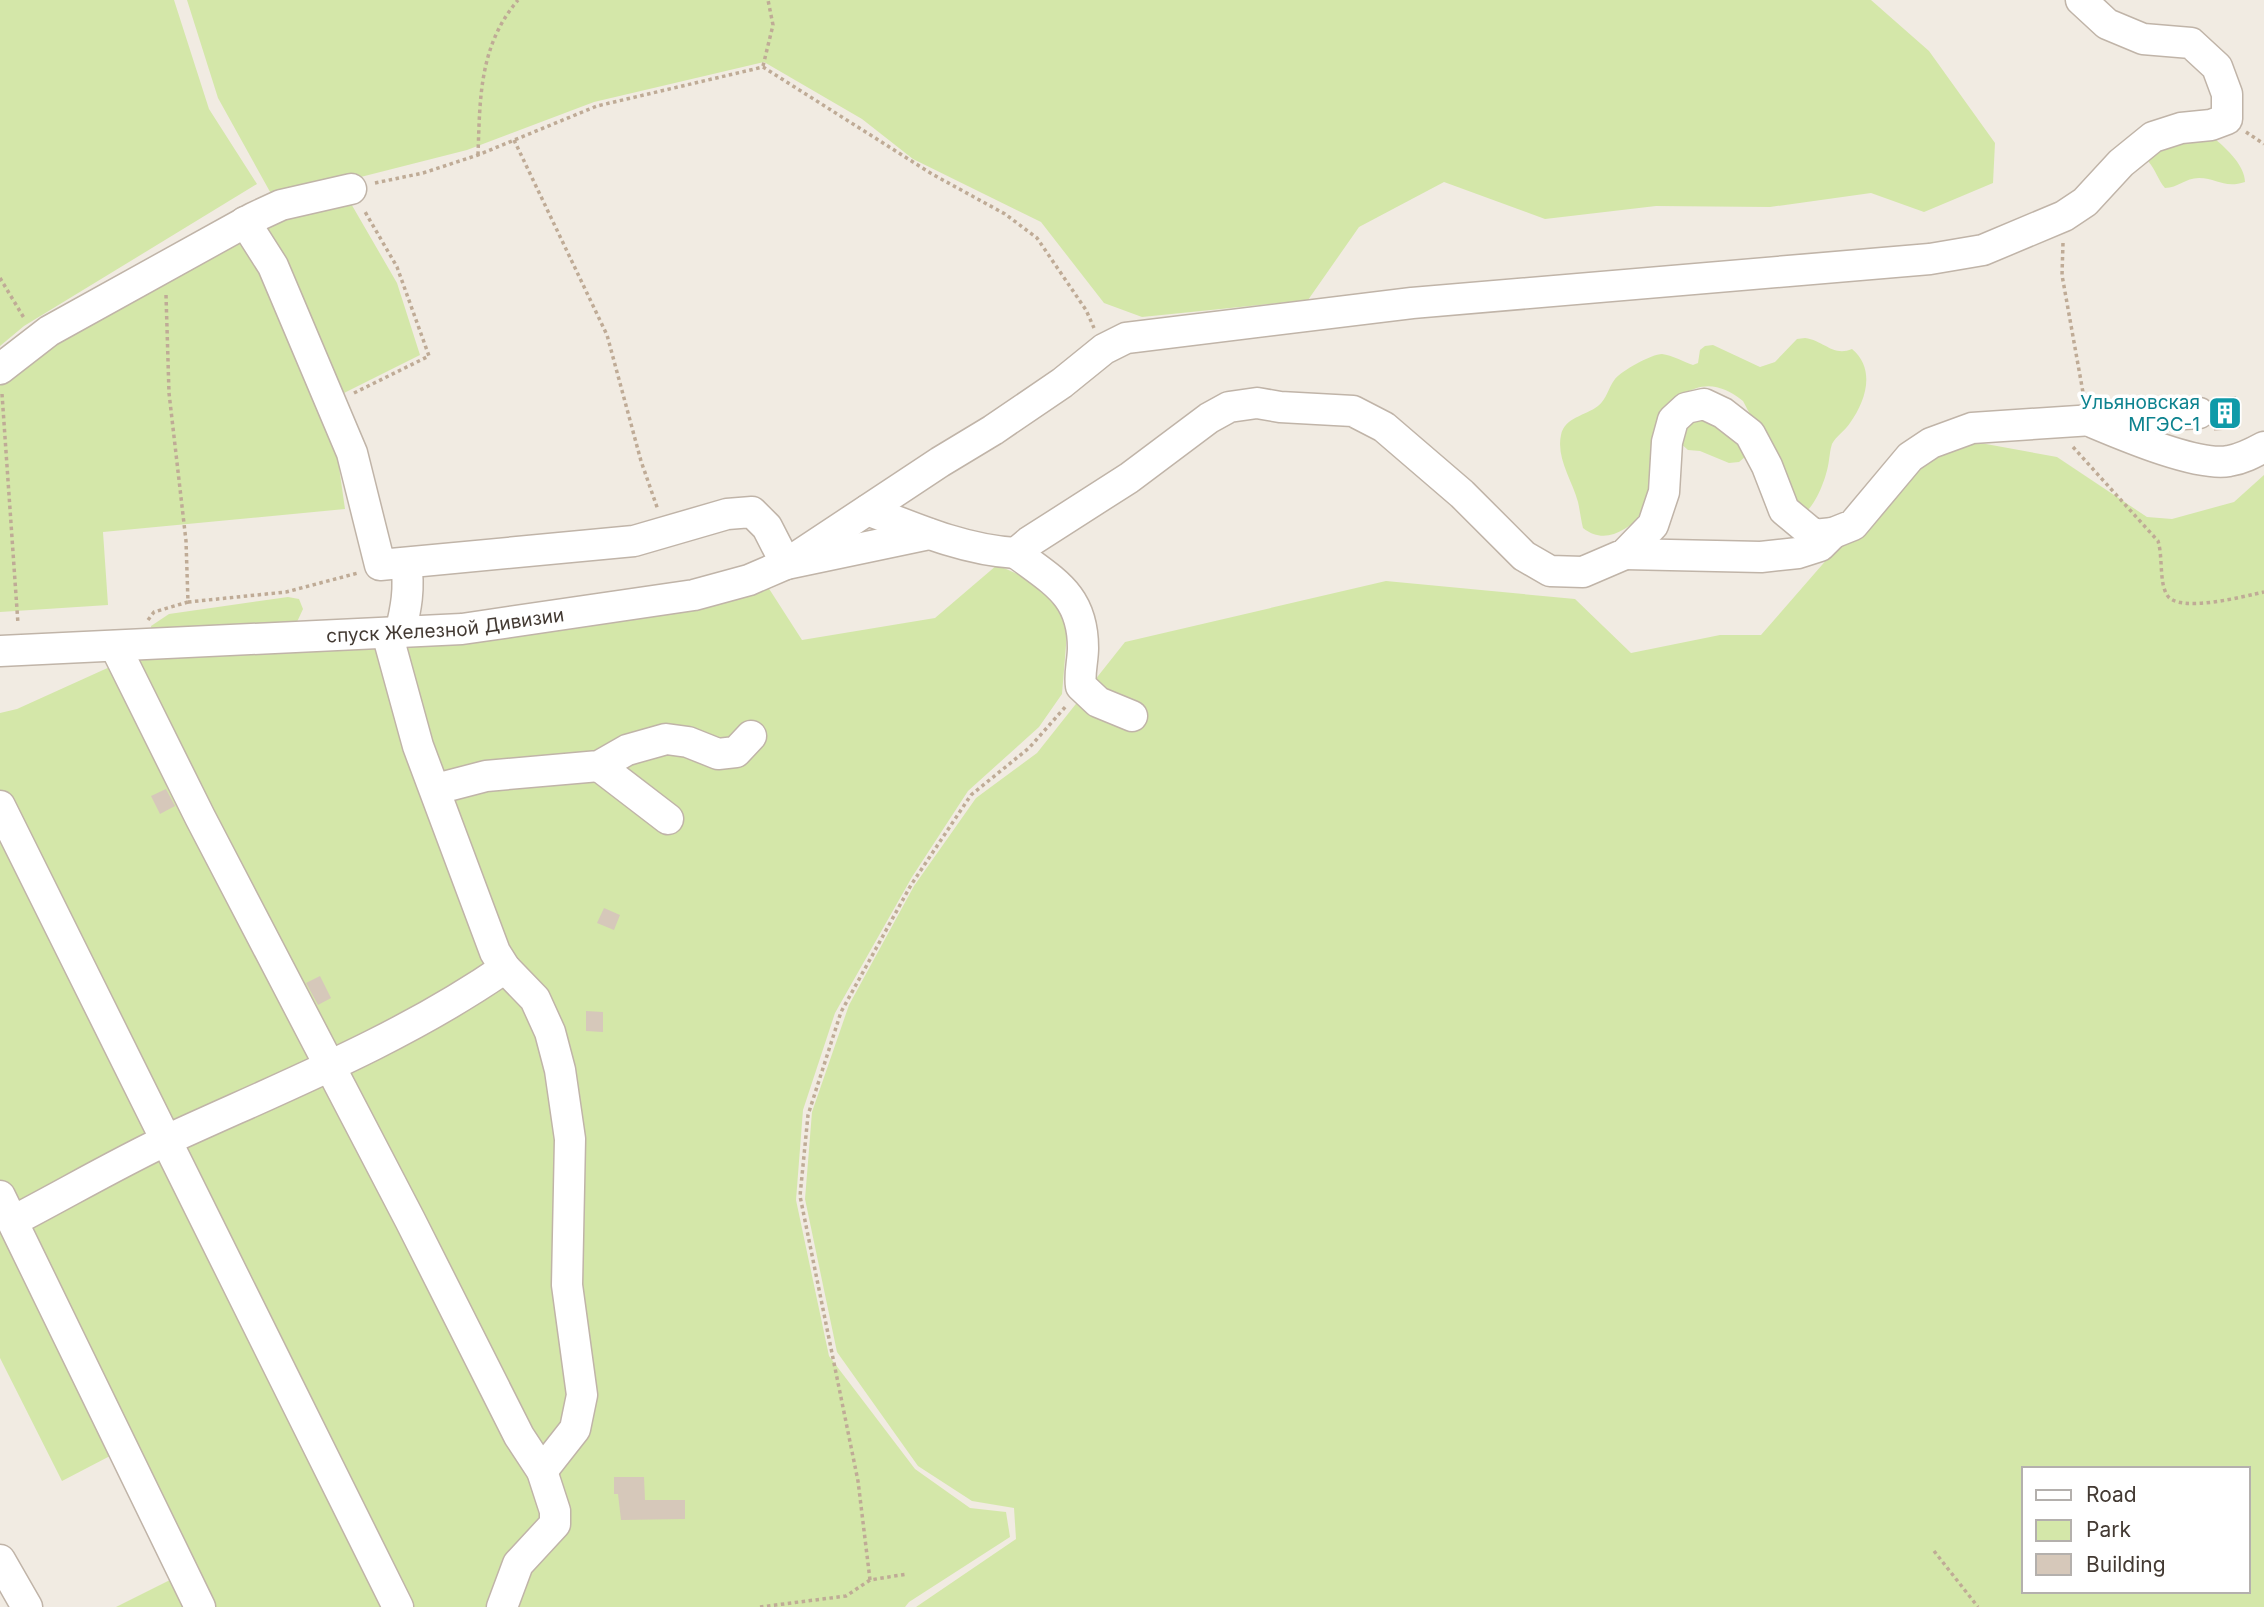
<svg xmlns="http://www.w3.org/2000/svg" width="2264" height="1607" viewBox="0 0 2264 1607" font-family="Inter,sans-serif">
<rect width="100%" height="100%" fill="#f1ebe2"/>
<g fill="#d4e7a9" fill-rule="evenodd">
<path d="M0,0H174L209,109L257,184L24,326L0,346Z"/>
<path d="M187,0H1871L1929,51L1995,143L1993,183L1924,212L1871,193L1770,207L1656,206L1545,219L1444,182L1359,227L1308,300L1142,317L1104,303L1041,222L913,159L862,119L764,62L594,102L467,150L274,199L218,98Z"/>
<path d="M2215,139C2227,149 2245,166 2245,182C2224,189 2217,178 2199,178C2185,178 2178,188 2165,188C2158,180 2156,170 2148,161C2160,139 2192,140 2215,139Z"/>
<path d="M346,195L397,283L420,355L322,404L337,453L345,509L103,532L108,605L0,612V379L61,330L280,212Z"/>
<path d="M1805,338C1825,341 1833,357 1852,349C1876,369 1866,401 1850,423C1845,431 1836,436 1832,444C1830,450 1830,454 1829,460C1827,476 1818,500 1807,511H1801L1743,401C1721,384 1704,381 1680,396L1645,515C1625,529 1606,546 1583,528C1581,520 1580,511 1578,502C1572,480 1556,458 1561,435C1565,417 1585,416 1598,406C1607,399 1608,388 1615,379C1621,371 1652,354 1662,354C1672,355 1684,362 1693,365L1698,363L1700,350L1705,346L1713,345L1760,367L1775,362L1797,339Z"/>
<path d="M1698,413L1733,428L1745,457L1739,462L1729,463L1700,451L1688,450L1679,442L1682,426Z"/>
<path d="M1975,442L2057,457L2147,517L2172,519L2234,502L2264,475V1607H916L1016,1539L1014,1508L972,1501L918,1466L837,1352L805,1199L812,1112L849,1005L914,886L976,798L1037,753L1125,642L1386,581L1575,599L1631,653L1720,635H1761L1835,550L1928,453ZM2024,1469H2248V1591H2024Z"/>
<path d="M997,565L1070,597L1062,694L1039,727L968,791L912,877L835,1013L803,1110L796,1200L829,1356L915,1469L970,1508L1006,1512L1010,1537L909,1602L905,1607H116L194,1568L133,1444L62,1481L0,1358V713L17,709L134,656L766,584L802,640L935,618Z"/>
<path d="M288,597L299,599L303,609L297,622L152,633L151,626L169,614Z"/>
</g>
<g fill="#d6c8ba">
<path d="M2236,396L2240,428L2214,431V422L2216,411L2211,398Z"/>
<path d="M166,789L175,806L160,814L151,796Z"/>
<path d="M604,908L620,915L614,930L597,923Z"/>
<path d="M320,976L331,998L318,1005L306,983Z"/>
<path d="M586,1011L603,1012V1032L586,1031Z"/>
<path d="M614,1477H644L645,1500H685V1519L621,1520L618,1494H614Z"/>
</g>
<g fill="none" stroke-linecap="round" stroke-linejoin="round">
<g stroke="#c0b4a8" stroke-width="33">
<g id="minor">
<path d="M245,222L273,266L352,453L380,565L634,541L727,514L752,512L767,527L786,564L929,534"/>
<path d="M0,369L49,331L253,218L281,205L351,189"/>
<path d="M2094,423C2125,436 2198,467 2229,461C2242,459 2253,453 2264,447"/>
<path d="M868,510C916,529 964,550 1016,553L1029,542L1129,478L1209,418L1229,407L1257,403L1280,407L1353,411L1384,427L1462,494L1524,556L1550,571L1583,572L1625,554L1653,525L1664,492L1667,442L1673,420L1686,408L1704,404L1723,413L1750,434L1767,466L1784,510L1814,535L1833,533L1853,525L1910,457L1931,443L1972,428L2199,413"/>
<path d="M1016,553C1054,582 1083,595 1083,648C1083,661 1079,673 1081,686L1098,702L1132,716"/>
<path d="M1625,554L1761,557L1798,553L1820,546L1833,533"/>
<path d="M387,633L418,746L495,952L505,968L535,999L550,1032L560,1070L570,1139L567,1285L582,1395L575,1429L542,1471"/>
<path d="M400,633C406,609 410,588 406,564"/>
<path d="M115,646L200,817L410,1220L519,1436L542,1471L555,1511V1524L518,1564L502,1607"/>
<path id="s1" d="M0,651L462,629L694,595L749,580L786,564L940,462L993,430L1062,383L1104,349L1126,338L1412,303L1930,259L1983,250L2064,216L2085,202L2121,163L2153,137L2181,128L2211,125L2227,119V94L2217,67L2191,43L2143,39L2107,24L2081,0"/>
<path d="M599,766L668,819"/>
<path d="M436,789L486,776L599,766L627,750L666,739L688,742L718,754L736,752L751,736"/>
<path d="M0,806L398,1607"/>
<path d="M0,1196L200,1607"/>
<path d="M13,1221C65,1194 116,1164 169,1139C282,1087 401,1040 505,968"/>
<path d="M0,1560L27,1607"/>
</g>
</g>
<g stroke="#bfab96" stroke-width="3.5" stroke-dasharray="3.5 3.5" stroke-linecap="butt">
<path d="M763,66L773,25L768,0"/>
<path d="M2246,132L2264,144"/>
<path d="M514,140L607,335L641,461L658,510"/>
<path d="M478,155C480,98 479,46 518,0"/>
<path d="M375,183L423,173L478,155L597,106L763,67L932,174L1005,214L1037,238L1086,310L1094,328"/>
<path d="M2063,243L2062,275L2084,398"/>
<path d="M0,278L24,318"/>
<path d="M354,393L429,356L397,267L364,210"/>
<path d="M2,394L18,624"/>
<path d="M2073,447L2158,541C2163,557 2159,582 2167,595C2178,614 2245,596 2264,592"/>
<path d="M188,602L286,592L358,573"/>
<path d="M148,620L154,612L188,602L186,541L169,393L166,295"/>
<path d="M1934,1551L1978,1607"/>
<path d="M870,1580L858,1481L800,1196L808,1115L841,1012L911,885L971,795L1029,748L1067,705"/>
<path d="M760,1607L846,1596L870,1580L907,1574"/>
</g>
<use href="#minor" stroke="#fff" stroke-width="30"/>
</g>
<defs>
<g id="building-square" transform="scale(1.75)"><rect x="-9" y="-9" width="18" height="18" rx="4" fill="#0f9aa8" stroke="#fff"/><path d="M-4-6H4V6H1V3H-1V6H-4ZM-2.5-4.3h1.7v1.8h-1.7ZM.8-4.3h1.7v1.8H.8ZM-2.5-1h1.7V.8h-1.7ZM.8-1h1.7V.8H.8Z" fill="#fff"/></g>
</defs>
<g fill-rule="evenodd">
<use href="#building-square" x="2225" y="413"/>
</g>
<g text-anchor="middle" stroke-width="7" stroke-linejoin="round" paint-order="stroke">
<g font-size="19" fill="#0d838f" stroke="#fff" text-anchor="end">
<text x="2200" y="409">Ульяновская<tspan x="2200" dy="22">МГЭС-1</tspan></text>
</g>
<g font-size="19" fill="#433a33" stroke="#fff">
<text dy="7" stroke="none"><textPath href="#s1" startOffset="446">спуск Железной Дивизии</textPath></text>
</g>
</g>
<rect x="2022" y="1467" width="228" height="126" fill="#ffffff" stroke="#b4b0ad" stroke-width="2"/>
<rect x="2036" y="1490" width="35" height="10" fill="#ffffff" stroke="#b4b0ad" stroke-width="2"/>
<text x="2086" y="1502" font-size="21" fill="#433a33">Road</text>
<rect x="2036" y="1520" width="35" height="21" fill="#d4e7a9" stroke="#b4b0ad" stroke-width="2"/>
<text x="2086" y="1537" font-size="21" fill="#433a33">Park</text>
<rect x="2036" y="1554" width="35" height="21" fill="#d6c8ba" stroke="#b4b0ad" stroke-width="2"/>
<text x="2086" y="1572" font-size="21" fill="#433a33">Building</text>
</svg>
